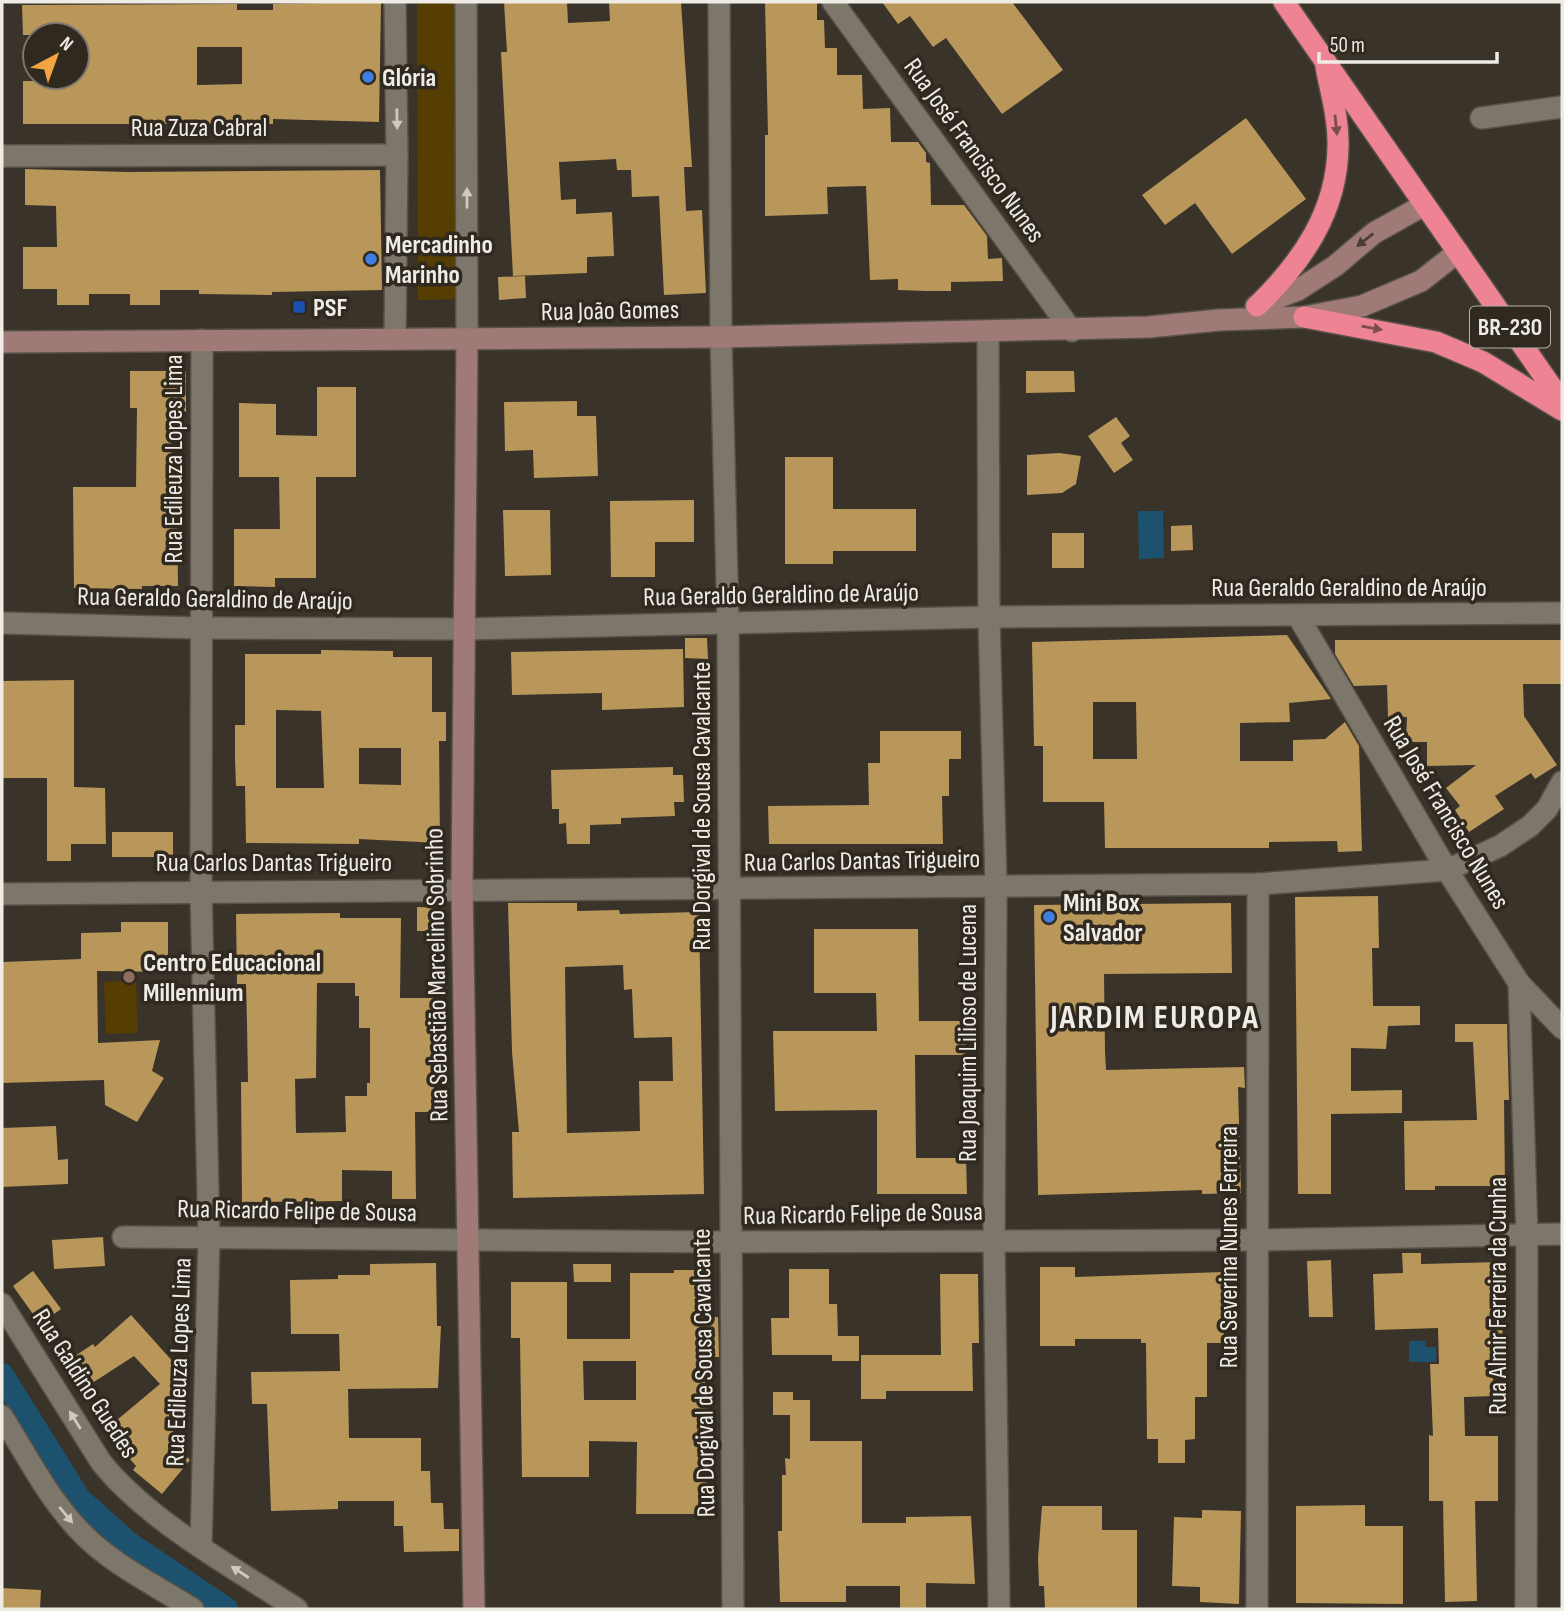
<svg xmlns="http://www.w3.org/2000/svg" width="1564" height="1611" viewBox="0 0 1564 1611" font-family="'Sofia Sans Condensed',sans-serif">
<rect width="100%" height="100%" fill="#393329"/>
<g fill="#563d01">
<path d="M417,2H462L465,299L418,300Z"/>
<path d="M136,980L138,1033L106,1034L104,982Z"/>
</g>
<g fill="#1c526d">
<path d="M1138,511H1163L1164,558L1139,559Z"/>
<path d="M1409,1341H1425V1347H1436V1362H1409Z"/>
</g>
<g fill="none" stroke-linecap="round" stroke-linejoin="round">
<path stroke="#1c526d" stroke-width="24" d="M2,1375L79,1499L128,1543L226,1609"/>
</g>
<g fill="#b9975a" fill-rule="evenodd">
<path d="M381,2L379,122L273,119V124H23V81H77V35H23L22,5L237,4V10H273V4ZM197,47H242V84L197,85Z"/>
<path d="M504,2H567L568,23L610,21L609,2H681L692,167H684L686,211L702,210L706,293L664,295L659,196L632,197L631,170H617L616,159L559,162L561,200L576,199V214L612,212L614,256L587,257V273L513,276L501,52H507Z"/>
<path d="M765,2H817V20H824L825,48H837V75H862L863,109L890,108L891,142H918L926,153V162L930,163L931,205H964L987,236L988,259L1002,258L1003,281L951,282V291H927L898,290V279L870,280L866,186L827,187L828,214L765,216V135H768Z"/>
<path d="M882,2H1012L1063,70L1002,114L946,38L933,47L910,16L898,24Z"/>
<path d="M1246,118L1306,199L1232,254L1195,203L1165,225L1142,195Z"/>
<path d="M25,169L126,172L380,170L382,290L272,292V295L199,294V290H160V305H130V294H89V305H57V289H23V247H57L56,206L25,205Z"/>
<path d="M525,276L526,298L499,300L498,277Z"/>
<path d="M130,371H186V412H181V430H172V475H180L181,504H177L178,586H142V589L74,588L73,487H136L137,408H130Z"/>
<path d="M1026,371H1074L1075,392L1026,393Z"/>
<path d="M317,387H356V477H316V578H275V587L234,586V529H280L279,477H239V403L276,404V435L317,436Z"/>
<path d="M577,401V416H596L598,476L534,478L533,450L505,451L504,402Z"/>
<path d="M1116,417L1130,436L1121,443L1133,460L1114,473L1088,436Z"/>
<path d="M1059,453L1081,456L1076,484L1062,493L1027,495V455Z"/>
<path d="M785,457H833V509H916V551H833V564H785Z"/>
<path d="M694,500V542H655V577H611L610,501Z"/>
<path d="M503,510H550L551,575L505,576Z"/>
<path d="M1192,525L1193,550L1171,551V526Z"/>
<rect x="1052" y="533" width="32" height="35"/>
<path d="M1287,635L1331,699L1289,703L1290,722L1240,723V761H1293V740L1325,739L1345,722L1359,746L1362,851L1338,852L1337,841L1269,842V848H1105L1104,802H1043V746H1034L1032,642ZM1093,702H1136L1137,759H1093Z"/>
<path d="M685,638H707L708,659L685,658Z"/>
<path d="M1335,640H1562V684H1523L1524,716L1557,765L1535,779L1531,773L1495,796L1504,809L1469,832L1455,810L1460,806L1446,788L1476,765L1427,766V742H1406L1407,717H1388L1387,685L1354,686L1335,654Z"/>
<path d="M683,649L684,707L602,710V693L512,695L511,652Z"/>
<path d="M321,650L393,651V657H432V712H446V741H439L440,843L359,839V844L246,843L245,786H236L235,759V725H245V654H321ZM276,710L321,711L324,788H276ZM359,748H401V785L359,784Z"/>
<path d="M74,680V787L105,788L106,844H71V861H47V778H2V681Z"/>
<path d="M880,731H961V759H949V796H942L943,844H769L768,806L869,805L868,763H880Z"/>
<path d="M673,767V775H683L684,802H674L675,816L621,818V824L590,825V844H567L566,823L559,824V809H552L551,770Z"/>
<rect x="112" y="832" width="61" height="25"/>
<path d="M1378,896L1379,948H1372L1373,1006H1420V1025L1388,1026L1386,1049L1351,1048V1091L1402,1090V1113L1331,1114V1194H1298L1295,897Z"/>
<path d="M508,903H577V911L619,910L620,914L699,912L704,1194L513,1198L512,1132H519L512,1052ZM623,965L624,990L632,989L634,1038L672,1037L673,1081H639L640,1131L567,1133L565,967Z"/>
<path d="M1231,903L1232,973L1104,974L1105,1051L1106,1070L1244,1067L1245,1088L1238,1087L1241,1193L1202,1194V1190L1038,1195L1034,905Z"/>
<path d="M417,907L443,908V931H417Z"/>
<path d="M340,913V918H401L400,998H439V1064H434V1112H415L416,1199H392V1171L342,1170V1201L242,1202L241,1082H248L247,1023L246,984H237L236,914ZM317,983H355V996H359V1028H370V1083H367V1096H345L346,1132L296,1133L295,1079L316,1078Z"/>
<path d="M121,922H168V972L97,971L98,1043L160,1040L152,1071L164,1078L137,1122L105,1105L104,1080L2,1083V962L81,959V933L121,932Z"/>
<path d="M814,929H918L919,1021H966V1055H915L916,1158H966L967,1194H877V1110L775,1111L773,1031H877L876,993H814Z"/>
<path d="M1455,1024H1507L1509,1100H1504L1505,1186H1435V1190H1405L1404,1121L1477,1120L1473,1042H1455Z"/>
<path d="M56,1126L58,1160L68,1159V1184L2,1187V1128Z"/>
<path d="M103,1237L105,1266L54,1269L52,1240Z"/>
<path d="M1402,1253H1421V1264L1501,1262L1503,1358H1492L1494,1396L1464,1397L1465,1436H1498V1501H1475L1477,1601L1445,1602L1443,1501H1429V1435L1433,1436L1430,1364H1439L1438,1328L1375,1330L1373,1274L1403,1273Z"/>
<path d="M1331,1260L1333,1317H1309L1307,1261Z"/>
<path d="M436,1263L437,1326H441L438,1388L348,1389L349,1438H421V1471H430L431,1503H443L444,1529H459V1551L404,1552L403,1526H394V1501H338V1509L271,1511L267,1404H252L251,1372L340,1371L339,1334H291L290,1280L338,1279V1275H370V1264Z"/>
<path d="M573,1264H611V1282H574Z"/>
<path d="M1040,1267H1075V1277L1224,1272V1343H1207V1397H1195V1439L1185,1440V1463H1158V1439H1147L1146,1343H1141V1339H1075V1346H1040Z"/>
<path d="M789,1269H829V1304H837L838,1336H859V1361H832V1355H772L771,1318H789Z"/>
<path d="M674,1270H707V1317H718L719,1357H707V1514H636L637,1442L589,1441V1477H522L520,1338H511V1282H567V1339H630V1273H674ZM583,1361H636V1400H584Z"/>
<path d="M33,1271L61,1309L40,1324L13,1286Z"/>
<path d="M940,1274H978L979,1343H972L973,1391H886V1399H861V1355H941Z"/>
<path d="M131,1315L175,1364L173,1443L190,1460L162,1494L133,1470L136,1466L105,1430L160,1384L134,1356L83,1389L66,1362L93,1344L95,1347Z"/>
<path d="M773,1392H793V1400H810V1441H862V1523H906V1517L971,1516L975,1584L926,1583V1609H900V1586H846V1602H780L778,1531H782V1475H786L785,1458L790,1459V1415H773Z"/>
<path d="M1365,1505V1526H1403V1604L1296,1603V1506Z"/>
<path d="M1042,1506H1102V1530H1137V1608L1045,1609L1044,1586H1039L1038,1558Z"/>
<path d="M1202,1510L1241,1511L1239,1604L1200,1602V1587L1172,1586L1174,1517L1202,1518Z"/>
<path d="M2,1588L41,1590L40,1609H2Z"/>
</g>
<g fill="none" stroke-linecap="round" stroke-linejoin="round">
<g stroke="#575148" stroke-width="24">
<g id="street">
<path d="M395,2L397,155L395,338"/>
<path d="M466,2L467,340"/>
<path d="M719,2L721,337L728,623L733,1609"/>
<path d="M833,2L1072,331"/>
<path d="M1481,118L1562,107"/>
<path d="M2,156L397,155"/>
<path d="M988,332L989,617L996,886L994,1239L999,1609"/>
<path d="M1298,616L1447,870L1519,983L1562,1028"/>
<path d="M2,623L200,628L465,629L989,617L1562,613"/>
<path d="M2,894L1258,884L1447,870L1500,846L1530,826L1547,809L1562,782"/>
<path d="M1519,983L1527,1236L1526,1609"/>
<path d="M123,1237L729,1242L1255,1240L1562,1234"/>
<path d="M2,1304L101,1462C148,1521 234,1568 297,1609"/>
<path d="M2,1416C26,1454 47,1496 78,1529C109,1563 155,1585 193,1609"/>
<path d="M201,1545L209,1238L201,890L202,340"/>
<path d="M1257,1609L1258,884"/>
</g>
</g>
<g stroke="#575148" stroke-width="24">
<g id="secondary">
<path d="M1256,306L1298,290L1335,266L1374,233L1424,205"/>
<path d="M467,340L462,889L474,1609"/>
<path d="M2,342L721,337L1149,327L1219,320L1304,317L1362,306L1421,281L1458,252"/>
</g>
</g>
<g stroke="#575148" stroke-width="24">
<g id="highway">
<path d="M1284,2L1562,402"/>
<path d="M1257,306C1302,262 1337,212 1338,147C1339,120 1331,93 1326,67"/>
<path d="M1304,317L1436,342L1483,362L1562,410"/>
</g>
</g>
<use href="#street" stroke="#7d766a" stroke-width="21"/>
<use href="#secondary" stroke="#9f7a76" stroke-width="21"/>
<use href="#highway" stroke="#ed8393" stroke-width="21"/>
</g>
<defs><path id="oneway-solid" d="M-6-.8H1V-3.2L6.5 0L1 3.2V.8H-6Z" transform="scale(1.75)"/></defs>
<g fill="#cdc8c0">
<use href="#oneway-solid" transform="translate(397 119) rotate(89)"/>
<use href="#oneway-solid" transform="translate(467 198) rotate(-90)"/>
<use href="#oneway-solid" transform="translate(75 1420) rotate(-122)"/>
<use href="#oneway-solid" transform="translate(66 1515) rotate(51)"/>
<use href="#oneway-solid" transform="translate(240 1572) rotate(-147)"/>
</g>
<g fill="#7b4d4d">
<use href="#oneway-solid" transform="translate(1336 125) rotate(84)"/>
<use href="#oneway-solid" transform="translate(1372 328) rotate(10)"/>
</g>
<use fill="#4b3d35" href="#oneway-solid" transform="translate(1365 240) rotate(142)"/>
<g fill="#3f7fe0" stroke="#2f291f" stroke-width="2.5">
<circle cx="368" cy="77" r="7"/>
<circle cx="371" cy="259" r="7"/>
<circle cx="1049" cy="917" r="7"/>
</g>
<rect fill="#1a4fb4" stroke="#2f291f" stroke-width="2.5" x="292" y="300" width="14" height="14" rx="3.5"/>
<circle fill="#8d6e63" stroke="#2f291f" stroke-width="2.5" cx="129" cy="977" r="7"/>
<g text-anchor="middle" stroke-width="7" stroke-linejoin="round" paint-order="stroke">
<rect fill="#2f291f" stroke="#b5b1aa" stroke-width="2" x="1470" y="306.5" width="80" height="41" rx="5"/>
<g font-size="24" font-weight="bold" fill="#efebe5">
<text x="1510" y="335">BR-230</text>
</g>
<g font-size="26" font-weight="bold" fill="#efebe5" stroke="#2f291f" text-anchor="start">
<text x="382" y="86">Glória</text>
<text x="385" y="253">Mercadinho<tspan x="385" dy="30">Marinho</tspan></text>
<text x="313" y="316">PSF</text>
<text x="1063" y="911">Mini Box<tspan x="1063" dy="30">Salvador</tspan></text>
<text x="143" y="971">Centro Educacional<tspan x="143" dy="30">Millennium</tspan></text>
</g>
<g font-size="26" fill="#efebe5" stroke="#2f291f">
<text x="199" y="136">Rua Zuza Cabral</text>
<text transform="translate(975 150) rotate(54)" y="9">Rua José Francisco Nunes</text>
<text transform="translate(610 310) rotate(-1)" y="9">Rua João Gomes</text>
<text transform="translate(173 459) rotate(-90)" y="9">Rua Edileuza Lopes Lima</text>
<text x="1349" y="596">Rua Geraldo Geraldino de Araújo</text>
<text transform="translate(781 594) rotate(-1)" y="9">Rua Geraldo Geraldino de Araújo</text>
<text transform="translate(215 598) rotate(1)" y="9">Rua Geraldo Geraldino de Araújo</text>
<text transform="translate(701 806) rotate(-90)" y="9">Rua Dorgival de Sousa Cavalcante</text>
<text transform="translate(1447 812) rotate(59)" y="9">Rua José Francisco Nunes</text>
<text transform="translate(862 860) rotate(-1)" y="9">Rua Carlos Dantas Trigueiro</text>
<text x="274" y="871">Rua Carlos Dantas Trigueiro</text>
<text transform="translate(436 975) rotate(-91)" y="9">Rua Sebastião Marcelino Sobrinho</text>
<text transform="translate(967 1033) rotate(-90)" y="9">Rua Joaquim Lilioso de Lucena</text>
<text transform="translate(297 1210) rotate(1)" y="9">Rua Ricardo Felipe de Sousa</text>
<text transform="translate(863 1213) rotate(-1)" y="9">Rua Ricardo Felipe de Sousa</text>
<text transform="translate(1228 1247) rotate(-90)" y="9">Rua Severina Nunes Ferreira</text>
<text transform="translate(1497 1296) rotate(-90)" y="9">Rua Almir Ferreira da Cunha</text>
<text transform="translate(178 1362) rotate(-88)" y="9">Rua Edileuza Lopes Lima</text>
<text transform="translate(703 1373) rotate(-91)" y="9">Rua Dorgival de Sousa Cavalcante</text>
<text transform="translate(86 1383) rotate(57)" y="9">Rua Galdino Guedes</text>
</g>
<g font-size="33" font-weight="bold" letter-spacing="2" fill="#efebe5" stroke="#2f291f">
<text x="1155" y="1028">JARDIM EUROPA</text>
</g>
</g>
<rect width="1564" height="1611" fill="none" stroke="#efebe5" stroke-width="7"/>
<g transform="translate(56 56) rotate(41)"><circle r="33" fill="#2f291f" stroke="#7c776e" stroke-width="2"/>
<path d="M0-5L12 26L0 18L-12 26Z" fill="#f3a442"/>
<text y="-10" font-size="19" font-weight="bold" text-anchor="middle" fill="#efebe5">N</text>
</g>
<path d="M1319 52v10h178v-10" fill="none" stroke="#efebe5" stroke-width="3.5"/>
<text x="1330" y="52" font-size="21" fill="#efebe5" stroke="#2f291f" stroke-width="5" paint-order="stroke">50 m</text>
</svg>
